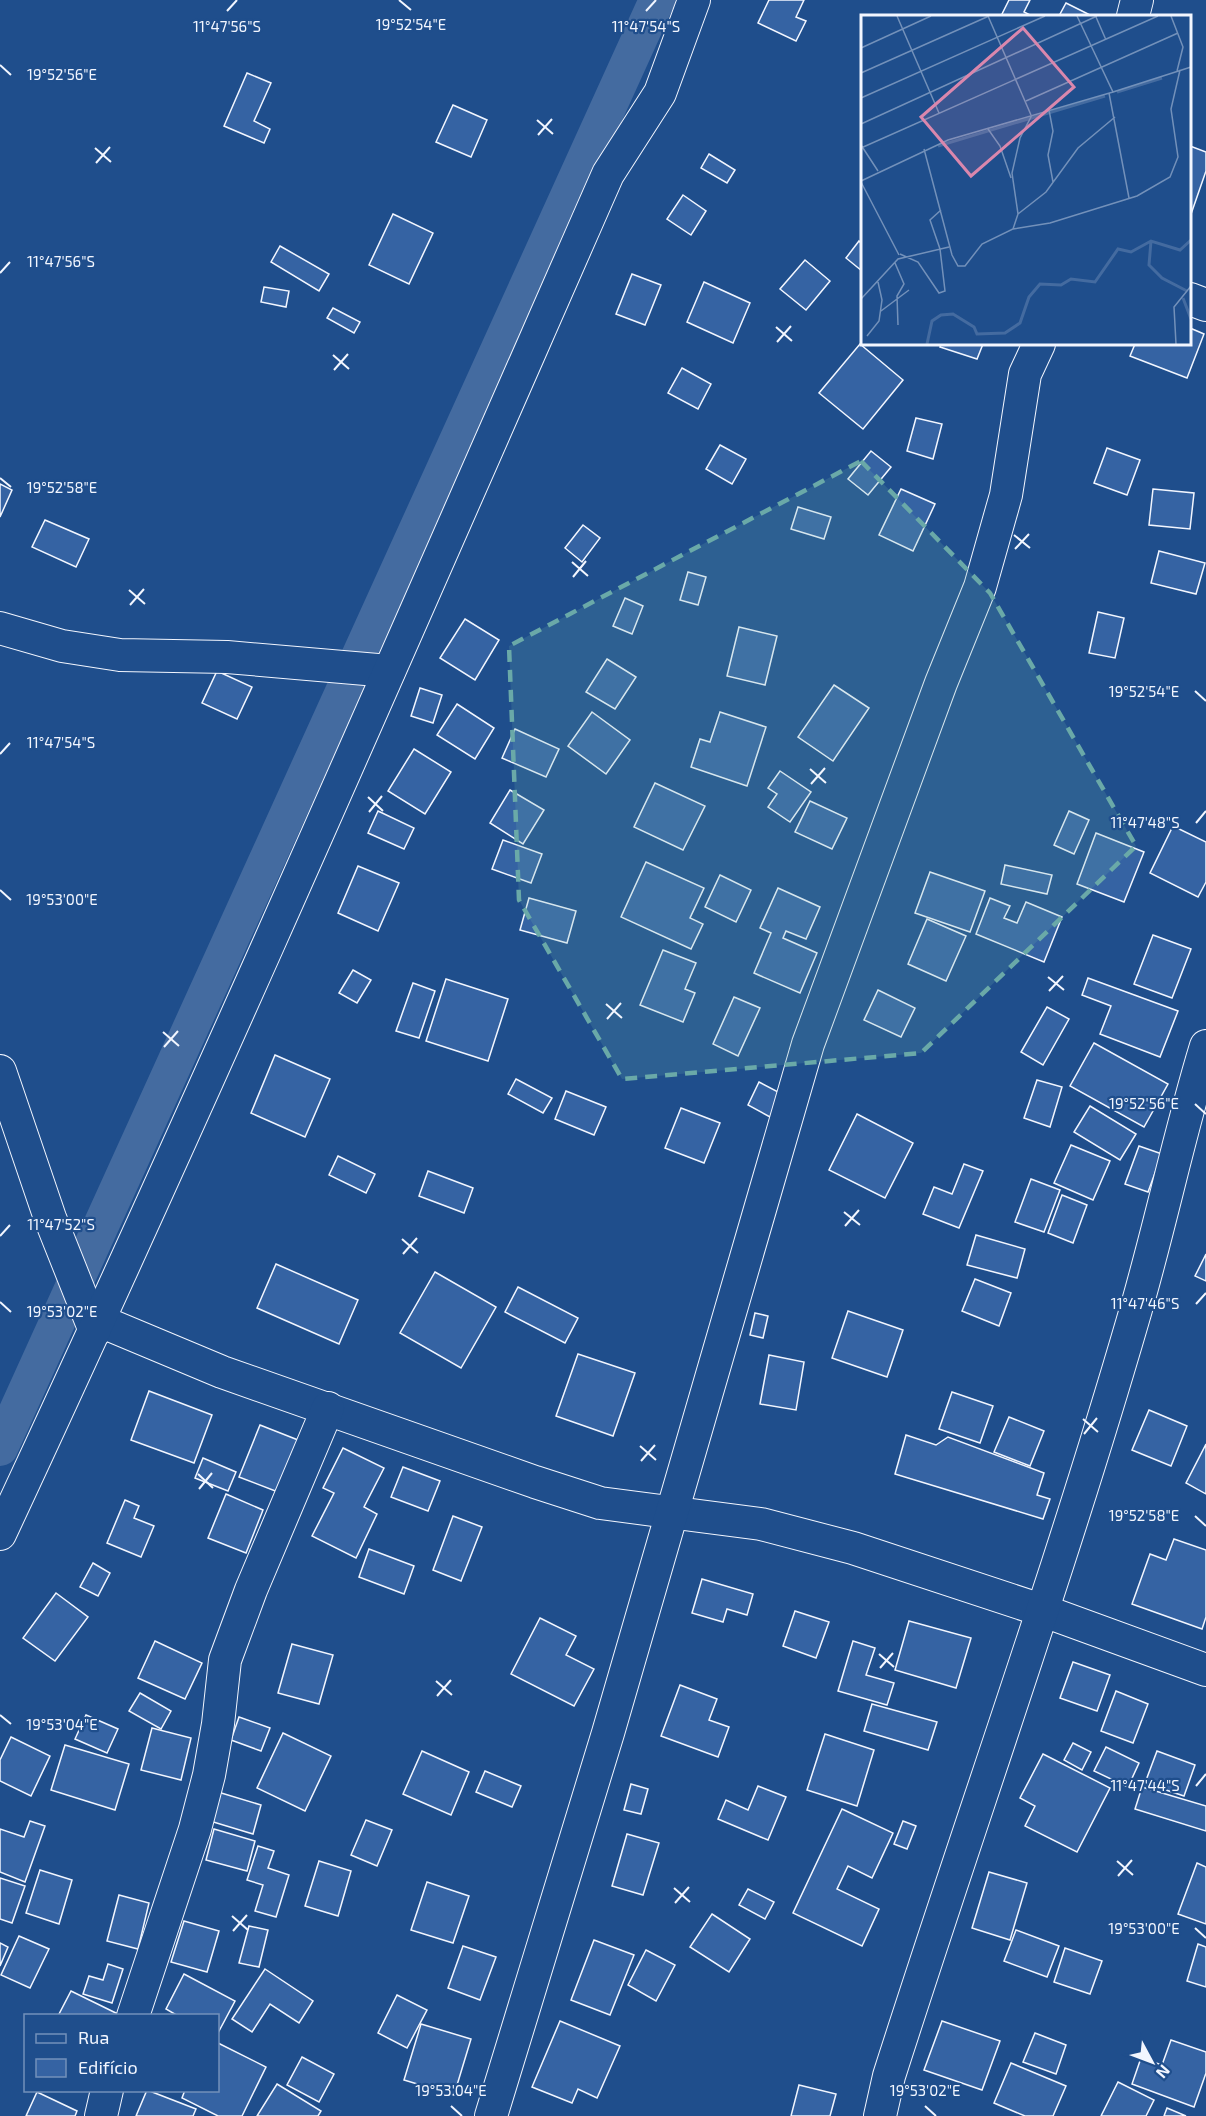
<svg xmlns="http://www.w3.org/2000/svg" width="1206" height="2116" viewBox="0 0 1206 2116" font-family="'Exo 2',sans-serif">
<rect width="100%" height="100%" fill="#1f4e8c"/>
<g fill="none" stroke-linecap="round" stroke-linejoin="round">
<path stroke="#446ba0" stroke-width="36" d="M0,1448L657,0"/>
</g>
<g fill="#3563a3" stroke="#f2f6ff" stroke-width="1.5">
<path d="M769,0H804L796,17L806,21L796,41L758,23Z"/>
<path d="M1009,0H1030L1024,12L1032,16H1001Z"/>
<path d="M1066,3L1092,16H1059Z"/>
<path d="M247,73L271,83L254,121L270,129L264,143L224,126Z"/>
<path d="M453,105L487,120L471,157L436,142Z"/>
<path d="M1190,146L1206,152V171L1190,217Z"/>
<path d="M709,154L735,170L727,183L701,168Z"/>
<path d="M683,195L706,211L691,235L667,219Z"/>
<path d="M393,214L433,233L409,284L369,265Z"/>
<path d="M859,241L862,244V271L846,258Z"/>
<path d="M280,246L329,274L319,291L271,262Z"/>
<path d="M805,260L830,281L806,310L780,289Z"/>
<path d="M632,274L661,285L645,325L616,314Z"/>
<path d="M704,282L750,303L733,343L687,322Z"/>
<path d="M264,287L289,291L286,307L261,302Z"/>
<path d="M333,308L360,322L354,333L327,318Z"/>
<path d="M1190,328L1204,334L1187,378L1130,356L1135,344H1190Z"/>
<path d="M860,344L903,380L863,429L819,393Z"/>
<path d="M941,344H983L977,359L940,347Z"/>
<path d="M682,368L711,384L698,409L668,393Z"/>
<path d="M916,418L942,424L933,459L907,451Z"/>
<path d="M720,445L746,459L732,484L706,469Z"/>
<path d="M1107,448L1140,460L1127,495L1094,483Z"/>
<path d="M871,451L891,467L868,495L848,479Z"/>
<path d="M0,484L12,490L0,517Z"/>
<path d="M901,489L935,504L913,551L879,535Z"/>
<path d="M1153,489L1194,493L1190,529L1149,525Z"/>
<path d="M798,507L831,517L824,539L791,529Z"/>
<path d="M45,520L89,539L76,567L32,547Z"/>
<path d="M583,525L600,538L582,562L565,548Z"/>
<path d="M1159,551L1205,563L1196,594L1151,583Z"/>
<path d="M688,572L706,577L698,605L680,600Z"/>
<path d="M625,598L643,606L632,634L613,626Z"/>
<path d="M1098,612L1124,618L1115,658L1089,653Z"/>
<path d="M465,619L499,640L475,680L440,658Z"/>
<path d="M739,627L777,636L765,685L727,676Z"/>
<path d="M607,659L636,677L615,709L586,692Z"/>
<path d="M217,671L252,687L237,719L202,703Z"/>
<path d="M834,685L869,708L833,761L798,737Z"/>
<path d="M420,688L442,695L433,723L411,716Z"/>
<path d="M457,704L494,728L475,759L437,735Z"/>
<path d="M592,712L630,740L606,774L568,746Z"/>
<path d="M720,712L766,727L747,786L691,767L700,739L710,742Z"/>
<path d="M515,729L559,749L546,777L502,758Z"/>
<path d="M414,749L451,772L425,814L388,791Z"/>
<path d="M780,771L811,792L790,822L768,807L777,794L768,788Z"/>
<path d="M655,783L705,806L683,850L634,827Z"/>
<path d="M510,790L544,810L523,844L490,823Z"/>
<path d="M810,801L847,818L832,849L795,832Z"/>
<path d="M378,811L414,828L404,849L368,833Z"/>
<path d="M1069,811L1089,820L1074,854L1054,845Z"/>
<path d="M1173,826L1206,842V882L1198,897L1150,873Z"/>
<path d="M1096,833L1144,852L1124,902L1077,884Z"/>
<path d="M503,840L542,854L531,883L492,869Z"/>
<path d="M646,862L704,888L690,918L703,924L691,949L621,917Z"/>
<path d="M1005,865L1052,875L1047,894L1001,884Z"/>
<path d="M358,866L399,883L378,931L338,913Z"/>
<path d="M930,872L985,891L970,932L915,913Z"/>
<path d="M720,875L751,890L736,922L705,907Z"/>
<path d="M778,888L820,907L806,939L786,931L783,938L817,953L800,993L754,973L771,933L760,928Z"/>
<path d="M529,898L576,911L567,943L520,930Z"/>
<path d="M990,898L1010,906L1004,918L1017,923L1026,902L1062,917L1044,962L976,934Z"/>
<path d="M927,919L966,936L946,981L908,964Z"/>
<path d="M1153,935L1191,949L1172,998L1134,984Z"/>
<path d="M663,950L696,963L685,989L695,993L683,1022L640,1005Z"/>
<path d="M353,970L371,980L357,1003L339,993Z"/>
<path d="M1088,978L1178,1011L1160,1057L1100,1034L1111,1006L1082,995Z"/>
<path d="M446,979L508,999L488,1061L426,1041Z"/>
<path d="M413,983L435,991L419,1038L396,1031Z"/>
<path d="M878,990L915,1008L901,1037L864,1020Z"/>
<path d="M734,997L760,1008L738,1056L713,1044Z"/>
<path d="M1047,1007L1069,1019L1043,1065L1021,1052Z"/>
<path d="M1094,1043L1168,1084L1144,1127L1070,1086Z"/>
<path d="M275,1055L330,1079L305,1137L251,1113Z"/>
<path d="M516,1079L552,1098L543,1113L508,1094Z"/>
<path d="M1037,1080L1062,1087L1050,1127L1024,1118Z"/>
<path d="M759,1082L782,1094L770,1117L748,1105Z"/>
<path d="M566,1091L606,1107L594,1135L555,1119Z"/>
<path d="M1090,1106L1136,1134L1120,1160L1074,1132Z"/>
<path d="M681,1108L720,1123L704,1163L665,1148Z"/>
<path d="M857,1114L913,1143L885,1198L829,1170Z"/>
<path d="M1071,1145L1110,1161L1093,1200L1054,1183Z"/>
<path d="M1139,1146L1162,1154L1148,1192L1125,1184Z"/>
<path d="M338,1156L375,1174L366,1193L329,1175Z"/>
<path d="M964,1164L983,1171L959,1228L923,1214L934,1187L952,1194Z"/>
<path d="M428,1171L473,1188L464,1213L419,1196Z"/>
<path d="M1031,1179L1060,1190L1044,1232L1015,1222Z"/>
<path d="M1062,1195L1087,1205L1073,1243L1048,1233Z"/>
<path d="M976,1235L1025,1249L1017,1278L967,1265Z"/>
<path d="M1206,1254V1281L1195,1276Z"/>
<path d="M276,1264L358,1300L339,1344L257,1308Z"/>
<path d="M435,1272L496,1307L461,1368L400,1333Z"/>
<path d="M975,1279L1011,1293L999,1326L962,1311Z"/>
<path d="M518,1287L578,1318L565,1343L505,1312Z"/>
<path d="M848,1311L903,1330L887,1377L832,1358Z"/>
<path d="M755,1313L768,1316L763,1338L750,1335Z"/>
<path d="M578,1354L635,1373L613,1436L556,1416Z"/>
<path d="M769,1355L804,1362L796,1410L760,1404Z"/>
<path d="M149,1391L212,1415L194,1463L131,1440Z"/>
<path d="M952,1392L993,1406L980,1443L939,1429Z"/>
<path d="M1149,1410L1187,1426L1171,1466L1132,1450Z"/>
<path d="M1009,1417L1044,1431L1030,1466L994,1452Z"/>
<path d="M260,1425L298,1440L278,1492L239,1477Z"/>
<path d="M906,1435L936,1445L948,1437L1044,1473L1037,1495L1050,1499L1043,1519L895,1474Z"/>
<path d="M1206,1444V1494L1186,1483Z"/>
<path d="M343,1448L384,1468L364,1507L377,1514L356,1558L312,1536L334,1493L323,1488Z"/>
<path d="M203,1458L236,1472L228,1491L195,1478Z"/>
<path d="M403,1467L440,1481L428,1511L391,1497Z"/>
<path d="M226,1494L263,1510L246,1553L208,1538Z"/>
<path d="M125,1500L139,1506L134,1518L154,1526L141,1557L107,1543Z"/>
<path d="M453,1516L482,1527L461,1581L433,1570Z"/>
<path d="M1174,1539L1206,1550V1617L1202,1629L1132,1604L1150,1554L1166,1560Z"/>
<path d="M369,1549L414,1566L404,1594L359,1577Z"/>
<path d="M93,1563L110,1573L98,1596L80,1587Z"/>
<path d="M702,1579L753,1594L747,1615L727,1609L723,1622L692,1613Z"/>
<path d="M56,1593L88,1617L55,1661L23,1638Z"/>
<path d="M795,1611L829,1622L816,1658L783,1646Z"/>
<path d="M540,1618L576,1636L566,1655L594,1669L574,1706L511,1674Z"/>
<path d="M909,1621L971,1638L956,1688L895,1670Z"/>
<path d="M155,1641L202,1663L185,1699L138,1678Z"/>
<path d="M853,1641L875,1648L866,1675L894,1683L887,1705L838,1691Z"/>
<path d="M292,1644L333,1655L319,1704L278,1693Z"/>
<path d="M1073,1662L1110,1675L1097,1711L1060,1698Z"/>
<path d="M680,1685L717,1699L709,1720L729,1727L718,1757L661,1736Z"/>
<path d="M1116,1691L1148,1704L1133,1743L1101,1731Z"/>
<path d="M140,1693L171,1711L161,1729L129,1711Z"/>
<path d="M872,1704L937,1722L928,1750L864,1731Z"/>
<path d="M86,1715L118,1729L107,1753L75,1739Z"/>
<path d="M239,1717L270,1728L261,1751L231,1740Z"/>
<path d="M152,1728L191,1738L181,1780L141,1770Z"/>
<path d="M283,1733L331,1756L305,1811L257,1788Z"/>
<path d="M825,1734L874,1750L857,1806L807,1790Z"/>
<path d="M11,1737L50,1756L31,1796L0,1781V1760Z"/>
<path d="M1073,1743L1091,1752L1082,1770L1064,1760Z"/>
<path d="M65,1745L129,1764L115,1810L51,1790Z"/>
<path d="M1106,1747L1139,1763L1128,1787L1094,1771Z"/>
<path d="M422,1751L469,1772L451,1815L403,1794Z"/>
<path d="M1157,1751L1195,1765L1184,1796L1145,1783Z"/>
<path d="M1043,1754L1110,1788L1077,1852L1025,1826L1035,1806L1020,1798Z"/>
<path d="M485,1771L521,1786L512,1807L476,1792Z"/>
<path d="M631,1784L648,1789L641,1814L624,1810Z"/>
<path d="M758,1786L786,1797L768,1840L718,1819L726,1800L748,1810Z"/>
<path d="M1142,1787L1206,1806V1831L1135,1809Z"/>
<path d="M218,1792L261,1805L253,1834L210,1821Z"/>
<path d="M842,1809L893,1833L872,1878L848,1866L837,1889L879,1909L862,1946L793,1913Z"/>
<path d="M366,1820L392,1830L377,1866L351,1855Z"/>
<path d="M30,1821L45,1826L25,1882L0,1872V1829L24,1837Z"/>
<path d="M903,1821L916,1826L907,1849L894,1844Z"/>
<path d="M214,1829L255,1841L247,1871L206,1860Z"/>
<path d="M627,1834L659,1843L643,1895L612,1886Z"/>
<path d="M258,1846L274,1851L268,1868L289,1875L276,1917L255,1911L263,1885L247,1880Z"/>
<path d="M319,1861L351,1871L338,1916L305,1906Z"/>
<path d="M1197,1863L1206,1867V1924L1178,1914Z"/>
<path d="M40,1870L72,1880L59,1924L26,1913Z"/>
<path d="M989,1872L1027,1883L1010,1940L972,1928Z"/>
<path d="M0,1878L25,1886L12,1923L0,1919Z"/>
<path d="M427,1882L469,1896L453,1943L411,1930Z"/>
<path d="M748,1889L774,1902L765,1919L739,1905Z"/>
<path d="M119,1895L149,1903L138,1949L107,1941Z"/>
<path d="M712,1914L750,1939L729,1972L690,1947Z"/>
<path d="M184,1921L219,1931L207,1972L171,1962Z"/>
<path d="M249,1926L268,1930L259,1967L239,1963Z"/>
<path d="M1016,1930L1059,1946L1047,1977L1004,1961Z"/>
<path d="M19,1936L49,1949L30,1988L1,1975Z"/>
<path d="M594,1940L634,1955L610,2015L571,2000Z"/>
<path d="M0,1943L8,1947L0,1966Z"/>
<path d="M1198,1944L1206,1947V1987L1187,1981Z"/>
<path d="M463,1946L496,1957L480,2000L448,1988Z"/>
<path d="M1065,1948L1102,1961L1090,1994L1054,1982Z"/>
<path d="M646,1950L675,1965L656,2001L628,1985Z"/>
<path d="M108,1964L123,1969L112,2003L83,1994L89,1976L103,1980Z"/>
<path d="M265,1969L313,2001L299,2023L270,2004L252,2032L232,2019Z"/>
<path d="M184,1974L235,2001L218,2033V2016H178L166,2009Z"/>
<path d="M71,1991L122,2016H58Z"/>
<path d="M397,1995L427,2010L407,2048L378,2033Z"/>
<path d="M560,2021L620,2046L597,2098L578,2089L572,2103L532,2087Z"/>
<path d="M942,2021L1000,2041L982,2090L924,2070Z"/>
<path d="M421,2024L471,2039L454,2095L404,2080Z"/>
<path d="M1035,2033L1066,2045L1056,2074L1023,2062Z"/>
<path d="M1171,2040L1206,2052V2073L1194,2107L1132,2084L1141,2058L1162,2065Z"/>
<path d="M218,2043L266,2067L242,2116H218L182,2098L185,2090H218Z"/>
<path d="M302,2057L334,2074L319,2102L287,2085Z"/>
<path d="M1011,2063L1066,2086L1053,2116H1025L994,2103Z"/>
<path d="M1118,2082L1154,2100L1146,2116H1101Z"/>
<path d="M277,2084L321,2111L318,2116H257Z"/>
<path d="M799,2085L836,2094L830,2116H791Z"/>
<path d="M147,2090L196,2109L193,2116H136Z"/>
<path d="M37,2092L77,2111L75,2116H26Z"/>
<path d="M1167,2108L1186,2116H1164Z"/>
</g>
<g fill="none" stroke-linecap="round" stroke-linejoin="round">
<g stroke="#f2f6ff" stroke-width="34">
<g id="street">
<path d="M1133,16L1137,0"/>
<path d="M1190,299L1206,305"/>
<path d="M0,628L62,646L120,655L227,657L389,671"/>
<path d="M0,1071L50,1218L95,1331"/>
<path d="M100,1321L222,1372L535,1482L600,1503L761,1524L853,1548L1044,1611L1206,1670"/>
<path d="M0,1534C210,1084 408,629 608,174L660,93L694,0"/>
<path d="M133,2016L195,1829L209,1775L218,1724L225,1660L251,1590L328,1408"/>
<path d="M101,2116L107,2090"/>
<path d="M491,2116L608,1733L808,1044L941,683L980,587L1006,495L1025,374L1039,344"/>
<path d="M880,2116L889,2076C969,1825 1058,1577 1132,1323C1159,1232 1178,1138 1206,1046"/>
</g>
</g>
<use href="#street" stroke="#1f4e8c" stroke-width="32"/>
</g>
<path fill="#6aa9a8" fill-opacity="0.2" stroke="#6aa9a8" stroke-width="4.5" stroke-dasharray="12 8" stroke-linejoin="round" d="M861,461L990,593L1136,846L921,1053L622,1079L519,900L509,646Z"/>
<path fill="none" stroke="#f2f6ff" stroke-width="2" d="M399,0L411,10M227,11L237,0M646,11L656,0M0,65L11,75M537,120L553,134M538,135L552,119M95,148L111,162M96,163L110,147M0,273L10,262M776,327L792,341M777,342L791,326M333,355L349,369M334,370L348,354M0,478L11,487M1014,535L1030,548M1015,549L1029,534M572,562L588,576M573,577L586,561M129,590L145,604M130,605L144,589M1195,691L1206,701M0,754L10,743M810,769L826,783M811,784L825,768M368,797L383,811M369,812L382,796M1196,823L1206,811M0,890L11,900M1048,977L1064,990M1049,991L1063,976M606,1004L622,1018M607,1019L621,1003M163,1032L179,1046M164,1047L178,1031M1195,1104L1206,1114M844,1212L860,1225M845,1226L859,1210M0,1236L10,1225M402,1239L418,1253M403,1254L417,1238M0,1302L11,1312M1196,1304L1206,1293M1083,1419L1098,1432M1084,1434L1097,1418M640,1446L656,1460M641,1461L655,1445M198,1474L213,1488M199,1489L212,1473M1195,1516L1206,1526M879,1654L894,1667M880,1668L893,1653M436,1681L452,1695M437,1696L451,1680M0,1715L11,1724M1196,1786L1206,1774M1117,1861L1133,1875M1118,1876L1132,1860M674,1888L690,1902M675,1903L689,1887M232,1916L248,1930M1195,1928L1206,1938M233,1931L247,1915M451,2106L462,2116M925,2106L936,2116"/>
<g transform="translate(861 15)">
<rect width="330" height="330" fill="#1f4e8c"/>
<path fill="none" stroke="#446ba0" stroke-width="3" d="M256,77L301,63M77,131L244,81M290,226L288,250L301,263L326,276M322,283L330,304M66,329L71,306L80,300L92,299L113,312L116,319L144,318L159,308L168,282L179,269L200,270L210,264L234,267L257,234L270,237L290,226L319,235L330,225"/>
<path fill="none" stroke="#7391ba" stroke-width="1.5" d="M36,1L78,98M127,1L170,100M216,1L252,77L330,52M310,1L322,32L316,56M235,2L245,25M0,33L70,1M0,58L128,1M248,78L268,183M0,83L184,1M165,86L317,18M188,95L192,116L187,140L192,167M0,109L236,1M127,114L139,131L150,163M0,130L17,156M0,133L297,1M63,134L91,240L97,251H104L121,229L152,214L157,199L151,158L159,123L171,100M0,166L87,125L252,77M0,167L38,240M157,199L185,177L217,133L254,102M152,214L189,208L276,181L309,162L317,142L310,94L319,55M39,239L57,247L78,278L84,276L79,234L69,205L80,195M34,248L43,269L36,281L37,310M0,284L37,244L88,232M20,296L48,275M6,321L18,306L21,285L17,267M315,329L313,292L330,271"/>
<path fill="#da87ad" fill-opacity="0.15" stroke="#da87ad" stroke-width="3" d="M162,13L213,72L110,161L60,102Z"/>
<rect width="330" height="330" fill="none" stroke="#f2f6ff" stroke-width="3"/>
</g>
<g font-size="15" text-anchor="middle" fill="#f2f6ff" stroke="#1f4e8c" stroke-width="4.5" stroke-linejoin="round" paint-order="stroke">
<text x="411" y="30">19°52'54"E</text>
<text x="227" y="32">11°47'56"S</text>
<text x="646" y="32">11°47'54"S</text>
<text x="62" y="80">19°52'56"E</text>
<text x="61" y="267">11°47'56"S</text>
<text x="62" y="493">19°52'58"E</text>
<text x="1144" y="697">19°52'54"E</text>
<text x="61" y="748">11°47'54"S</text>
<text x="1145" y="828">11°47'48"S</text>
<text x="62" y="905">19°53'00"E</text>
<text x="1144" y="1109">19°52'56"E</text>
<text x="61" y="1230">11°47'52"S</text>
<text x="1145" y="1309">11°47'46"S</text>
<text x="62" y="1317">19°53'02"E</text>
<text x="1144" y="1521">19°52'58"E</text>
<text x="62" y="1730">19°53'04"E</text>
<text x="1145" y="1791">11°47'44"S</text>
<text x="1144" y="1934">19°53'00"E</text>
<text x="451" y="2096">19°53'04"E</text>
<text x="925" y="2096">19°53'02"E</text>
</g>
<rect x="24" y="2014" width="195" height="78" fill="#1f4e8c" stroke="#7391ba" stroke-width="1.5"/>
<rect x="36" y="2034" width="30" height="9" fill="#1f4e8c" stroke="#7391ba" stroke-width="1.5"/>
<text x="78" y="2044" font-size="18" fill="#f2f6ff">Rua</text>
<rect x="36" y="2059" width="30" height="18" fill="#3563a3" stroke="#7391ba" stroke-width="1.5"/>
<text x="78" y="2074" font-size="18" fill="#f2f6ff">Edifício</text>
<g transform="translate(1152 2062) rotate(131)" stroke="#1f4e8c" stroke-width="4.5" paint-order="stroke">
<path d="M0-4.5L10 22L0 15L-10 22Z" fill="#f2f6ff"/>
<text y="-9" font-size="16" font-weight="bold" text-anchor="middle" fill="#f2f6ff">N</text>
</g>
</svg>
